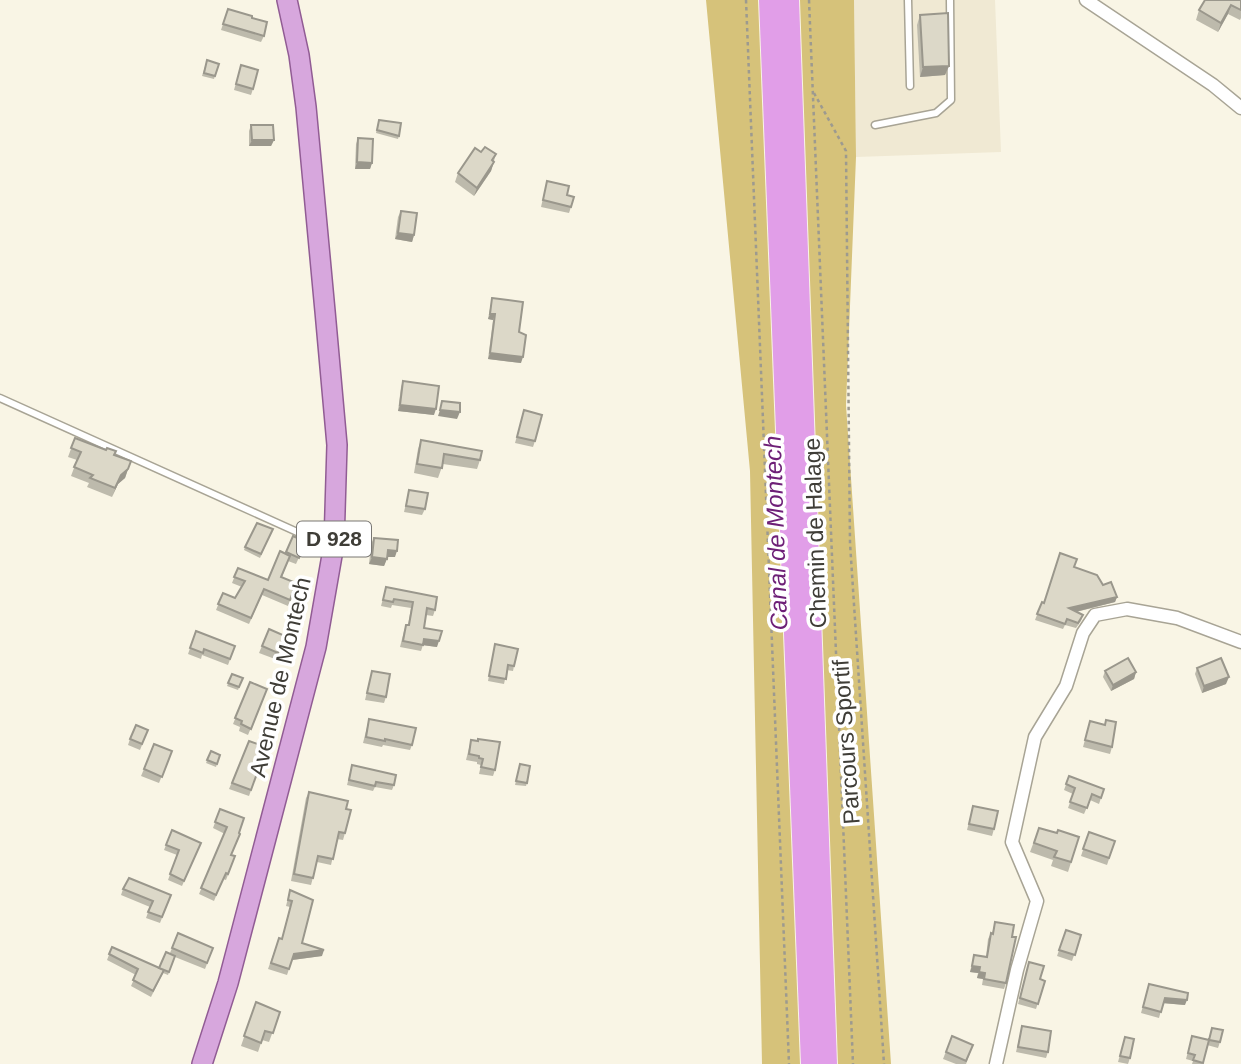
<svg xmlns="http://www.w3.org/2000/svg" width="1241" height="1064" viewBox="0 0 1241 1064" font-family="Arial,sans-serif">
<rect width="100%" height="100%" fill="#f9f5e5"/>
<path fill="#f0e9d3" d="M854,0H995L1001,152L856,157Z"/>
<g fill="#d6c27a">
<path d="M706,0H758L800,1064H762L750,471Z"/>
<path d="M800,0H854L856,157L846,405L891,1064H838Z"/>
</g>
<path fill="#e19ee8" d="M759,0H799L837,1064H801Z"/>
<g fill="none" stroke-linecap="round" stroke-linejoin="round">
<g stroke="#a8a495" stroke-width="9">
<g id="lane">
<path d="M908,0L910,86"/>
<path d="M875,125L936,113L951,100L950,0"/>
<path d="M0,398L326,545H330"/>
</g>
</g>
<g stroke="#a8a495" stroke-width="15">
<g id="street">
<path d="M1086,0L1213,85L1241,108"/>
<path d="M996,1064L1017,970L1037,901L1012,842L1035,737L1066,686L1083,633L1095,615L1127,609L1177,618L1241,642"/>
</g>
</g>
<g stroke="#915c94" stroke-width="22">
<path id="primary" d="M202,1064L228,983L316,647L334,544L337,445L325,311L306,107L299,55L287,0"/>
</g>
<g stroke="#9d9a8f" stroke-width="2.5" stroke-dasharray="3.5 3.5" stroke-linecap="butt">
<path d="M746,0L789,1064"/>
<path d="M809,0L853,1064"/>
<path d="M814,93L846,151L850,543L884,1064"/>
</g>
<use href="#lane" stroke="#fff" stroke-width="6"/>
<use href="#street" stroke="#fff" stroke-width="12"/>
<use href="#primary" stroke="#d7a7dd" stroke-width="19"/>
</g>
<g fill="#bdbaac">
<path d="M1241,0V18L1240,20L1228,14L1218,32L1196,20L1199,10Z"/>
<path d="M228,9L252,18L264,36L261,42L221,30Z"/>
<path d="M920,15L949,66L945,75L920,77L917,25Z"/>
<path d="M207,60L219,64L214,79L202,76Z"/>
<path d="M241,65L253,89L251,95L234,90Z"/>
<path d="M378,123L399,136L398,139L376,133Z"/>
<path d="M251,125L274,140L271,146H249V131Z"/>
<path d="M358,138L372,163L370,169H355L356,144Z"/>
<path d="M481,152L496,154L491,171L474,196L455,182L458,173Z"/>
<path d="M547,181L567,195L571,207L569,213L541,207Z"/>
<path d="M401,211L414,235L412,242L395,239L398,217Z"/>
<path d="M492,298L519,332L521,363L488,359L493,320L488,319Z"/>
<path d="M403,381L434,415L398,411L401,387Z"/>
<path d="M524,410L535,441L533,447L515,443Z"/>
<path d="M75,438L131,461L125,478L118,484L112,497L87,487L89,483L71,476L77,460L68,457Z"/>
<path d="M421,440L480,460L477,469L443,464L438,478L414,473L418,449Z"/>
<path d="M409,490L425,509L422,515L404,512Z"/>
<path d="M273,529L260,558L244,550L245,547Z"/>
<path d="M293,536L306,542L296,564L288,561L282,577L296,583L288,606L262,595L249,624L216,610L223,593L235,598L242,587L232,583L238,568L268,580L285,553Z"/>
<path d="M374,538L395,557H387L384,566L369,564L371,544Z"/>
<path d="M1074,567L1103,585L1117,597L1115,602L1076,612L1083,615L1081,621L1076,628L1065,625L1063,629L1035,620L1042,602L1044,603Z"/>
<path d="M386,587L435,610L433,616L426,615L424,628L437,647L423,645L421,651L400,647L404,631L406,625H408L411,608L392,605L391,608L381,606Z"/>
<path d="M269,629L285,636L275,659L259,653Z"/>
<path d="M196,631L235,646L228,665L202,655L201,659L188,654Z"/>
<path d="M495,644L514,666L513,671L507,670L504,684L488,681Z"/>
<path d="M1197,668L1226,684L1202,693L1195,674Z"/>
<path d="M372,671L386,697L384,703L365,700Z"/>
<path d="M1105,671L1136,672L1134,679L1111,691L1103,677Z"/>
<path d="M232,674L243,678L238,690L227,686Z"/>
<path d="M250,682L267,689L248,735L239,731L240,727L233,724Z"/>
<path d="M369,719L412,745L410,750L383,745L382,747L363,743Z"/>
<path d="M1090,721L1112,747L1110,754L1083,747Z"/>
<path d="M148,730L140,750L128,745L130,739Z"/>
<path d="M471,740L495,770L493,776L479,774L481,765L477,764V762L466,760Z"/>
<path d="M249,741L260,752L264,754L249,796L229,789Z"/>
<path d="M172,751L159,783L141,776L144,769Z"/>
<path d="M211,751L220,755L216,767L206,763Z"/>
<path d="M352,765L394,785L392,790L375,787L373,791L347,785Z"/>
<path d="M519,768L527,783L526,786L515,785Z"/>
<path d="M1069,776L1104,789L1099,804L1090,800L1084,814L1068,808L1073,794L1064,790Z"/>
<path d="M309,792L346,809L345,833L343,840L337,839L331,865L317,862L311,885L291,881L306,798Z"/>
<path d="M973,806L994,829L992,836L967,830Z"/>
<path d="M220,809L239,833L238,840L231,855L235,856L226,880L223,879L214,901L199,894L225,834L213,828Z"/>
<path d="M1039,828L1057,833L1079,837L1068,872L1051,866L1053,860L1030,852Z"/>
<path d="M172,830L201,843L182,886L168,880L177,855L164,850Z"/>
<path d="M1089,832L1115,841L1107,865L1081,856Z"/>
<path d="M123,889L171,895L160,923L146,918L150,907L121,895Z"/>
<path d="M290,890L302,943L322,956L292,960L287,975L268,969L279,938H282L290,907L286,906Z"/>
<path d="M995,922L1006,983L1004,989L982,985L983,979L977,978L978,973L970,972L974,955L986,957L988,939L991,933L992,934Z"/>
<path d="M1066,930L1081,935L1072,961L1057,956Z"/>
<path d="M112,947L159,968L170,953L172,948H213L205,969L175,957L168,975L163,973L151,997L131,986L136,975L107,960Z"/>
<path d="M1029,962L1040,979L1045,981L1036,1009L1018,1004Z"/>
<path d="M1149,984L1185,1005L1163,1003L1159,1018L1141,1013Z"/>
<path d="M256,1002L280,1012L269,1042L262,1040L258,1052L241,1046Z"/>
<path d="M1022,1026L1048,1052L1046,1058L1016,1052Z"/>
<path d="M952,1036L973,1045L966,1064H956L943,1059Z"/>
<path d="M1192,1036L1220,1042L1218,1048L1207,1045L1202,1064H1192L1193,1061L1186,1059Z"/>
<path d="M1125,1037L1130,1058L1128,1064L1118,1062Z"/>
</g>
<g fill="#9a978c">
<path d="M1231,5L1228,14L1218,32L1221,23Z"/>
<path d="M949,66L945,75L920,77L923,67Z"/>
<path d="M252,140H274L271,146H249Z"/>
<path d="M357,162L372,163L370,169H355Z"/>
<path d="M494,162L491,171L474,196L477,188Z"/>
<path d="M398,233L414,235L412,242L395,239Z"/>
<path d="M490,314H495L493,320L488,319Z"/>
<path d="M490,353L523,357L521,363L488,359Z"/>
<path d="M400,405L436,409L434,415L398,411Z"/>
<path d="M440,410L460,412L457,419L438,416Z"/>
<path d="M128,469L125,478L118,484L112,497L121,475Z"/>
<path d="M388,550L397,551L395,557H385Z"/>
<path d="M372,557L387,559L384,566L369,564Z"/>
<path d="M1117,597L1115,602L1067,614L1069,608Z"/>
<path d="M424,639L439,641L437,647L422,645Z"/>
<path d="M1136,672L1134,679L1111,691L1113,685Z"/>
<path d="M1229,677L1226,684L1202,693L1204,686Z"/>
<path d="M324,950L322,956L292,960L294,954Z"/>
<path d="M972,966L980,967L978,973L970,972Z"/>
<path d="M979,972L985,973L983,979L977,978Z"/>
<path d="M1165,998L1187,1000L1185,1005L1162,1003Z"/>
</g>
<g fill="#dcd8c8" stroke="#9a978c" stroke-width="2">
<path d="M1205,0H1241V10L1231,5L1221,23L1199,10Z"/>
<path d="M228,9L252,16V18L267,22L264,36L223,24Z"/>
<path d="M948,13L949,66L923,67L920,15Z"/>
<path d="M207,60L219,64L215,76L204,73Z"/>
<path d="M241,65L258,70L253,89L236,84Z"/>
<path d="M379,120L401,123L399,136L377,130Z"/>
<path d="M251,125H273L274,140H252Z"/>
<path d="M358,138L373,139L372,163L357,162Z"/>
<path d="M485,147L496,154L492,160L494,162L477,188L458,173L475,148L481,152Z"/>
<path d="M547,181L569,186L567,195L574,197L571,207L543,200Z"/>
<path d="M401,211L417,213L414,235L398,233Z"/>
<path d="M492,298L523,302L519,332L526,335L523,357L490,353L495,314H490Z"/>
<path d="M403,381L439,386L436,409L400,405Z"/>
<path d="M442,401L460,403V412L440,410Z"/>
<path d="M524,410L542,415L535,441L517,437Z"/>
<path d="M75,438L106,450L107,448L116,451L114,455L131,461L128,469L121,475L115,488L90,478L93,475L74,467L81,452L71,448Z"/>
<path d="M421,440L482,451L480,460L444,454L442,468L417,464Z"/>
<path d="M409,490L428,493L425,509L406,506Z"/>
<path d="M257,523L273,529L261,554L245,547Z"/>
<path d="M293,536L306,542L299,558L286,552Z"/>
<path d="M374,538L398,540L397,551L388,550L387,559L372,557Z"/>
<path d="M280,551L290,556L281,577L296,583L290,600L264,589L251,618L218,604L223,593L235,598L245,581L234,577L238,568L268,580Z"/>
<path d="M1060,553L1077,559L1074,567L1097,575L1103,585L1111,582L1117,597L1069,608L1083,615L1078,623L1067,619L1065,624L1037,614L1042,602L1044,603Z"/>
<path d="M386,587L437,597L435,610L427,608L424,628L442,631L439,641L424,639L423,645L403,641L406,625H409L413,602L394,599L393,602L383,600Z"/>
<path d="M269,629L285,636L278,653L262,646Z"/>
<path d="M196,631L235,646L230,659L204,649L203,653L190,648Z"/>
<path d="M495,644L518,649L514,666L508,665L506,679L489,676Z"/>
<path d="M1128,658L1136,672L1113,685L1105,671Z"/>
<path d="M1221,658L1229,677L1204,686L1197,668Z"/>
<path d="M372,671L390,674L386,697L367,693Z"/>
<path d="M232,674L243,678L239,687L228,683Z"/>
<path d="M250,682L267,689L251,729L241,724L242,721L235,718Z"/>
<path d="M369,719L416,728L412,745L385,739V741L366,737Z"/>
<path d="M1106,720L1116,722L1112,747L1085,740L1090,721L1105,725Z"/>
<path d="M136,725L148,730L142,744L130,739Z"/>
<path d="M478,739L500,742L495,770L481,767L483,759L479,758V756L469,754L471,740L478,741Z"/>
<path d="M249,741L263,746L259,752L264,754L251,790L232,783Z"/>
<path d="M154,744L172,751L162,777L144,769Z"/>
<path d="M211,751L220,755L217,764L207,760Z"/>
<path d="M520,764L530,766L527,783L516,781Z"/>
<path d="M352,765L396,775L394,785L376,782L375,786L349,780Z"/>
<path d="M1069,776L1104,789L1101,798L1092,794L1087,808L1070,802L1075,788L1066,784Z"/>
<path d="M309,792L348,801L346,809L351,810L345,833L339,832L333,859L318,856L313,878L294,874Z"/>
<path d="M973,806L998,811L994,829L969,824Z"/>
<path d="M220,809L244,818L239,833L240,834L231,855L235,856L228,874L226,873L216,895L201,888L227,827L215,822Z"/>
<path d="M1039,828L1057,833L1058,830L1079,837L1071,862L1054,857L1057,851L1034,843Z"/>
<path d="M172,830L201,843L184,881L170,874L179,850L166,845Z"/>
<path d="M1089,832L1115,841L1109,858L1083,849Z"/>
<path d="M129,878L171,895L162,917L148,912L153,901L123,889Z"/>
<path d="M290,890L313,900L302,943L324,950L294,954L289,969L271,963L279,938L282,939L292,901L288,900Z"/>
<path d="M995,922L1014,925L1012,937H1016L1006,983L984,979L985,973L979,972L980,967L972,966L974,955L987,957L991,933L993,934Z"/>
<path d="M1066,930L1081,935L1075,955L1059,950Z"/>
<path d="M178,933L213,948L207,963L172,948Z"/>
<path d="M112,947L164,970L153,991L133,980L138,969L109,954Z"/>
<path d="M166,952L175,956L169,972L159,968Z"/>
<path d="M1029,962L1044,966L1040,979L1045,981L1038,1004L1020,998Z"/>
<path d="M1149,984L1188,993L1187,1000L1165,998L1161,1012L1143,1007Z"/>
<path d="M256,1002L280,1012L273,1033L265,1031L261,1043L244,1036Z"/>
<path d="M1022,1026L1051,1031L1048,1052L1018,1047Z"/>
<path d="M1212,1028L1223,1030L1220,1042L1209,1040L1203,1063L1193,1060L1195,1055L1188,1053L1192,1036L1209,1040Z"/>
<path d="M952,1036L973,1045L966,1061L946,1052Z"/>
<path d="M1125,1037L1134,1039L1130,1058L1120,1056Z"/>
</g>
<g text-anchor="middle" stroke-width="7" stroke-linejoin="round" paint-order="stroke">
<rect fill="#fff" stroke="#797773" stroke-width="2" x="297" y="521.5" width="74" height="35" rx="5"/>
<g font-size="21" font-weight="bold" fill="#3f3d37">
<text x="334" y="546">D 928</text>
</g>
<g font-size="23" fill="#3f3d37" stroke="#fff">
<text transform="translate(815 533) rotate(-92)" y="8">Chemin de Halage</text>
<text transform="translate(280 677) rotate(-77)" y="8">Avenue de Montech</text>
<text transform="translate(846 742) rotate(-94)" y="8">Parcours Sportif</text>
</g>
<g font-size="24" font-style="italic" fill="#6e2077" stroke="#fff">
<text transform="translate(776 533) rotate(-92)" y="8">Canal de Montech</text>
</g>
</g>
</svg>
